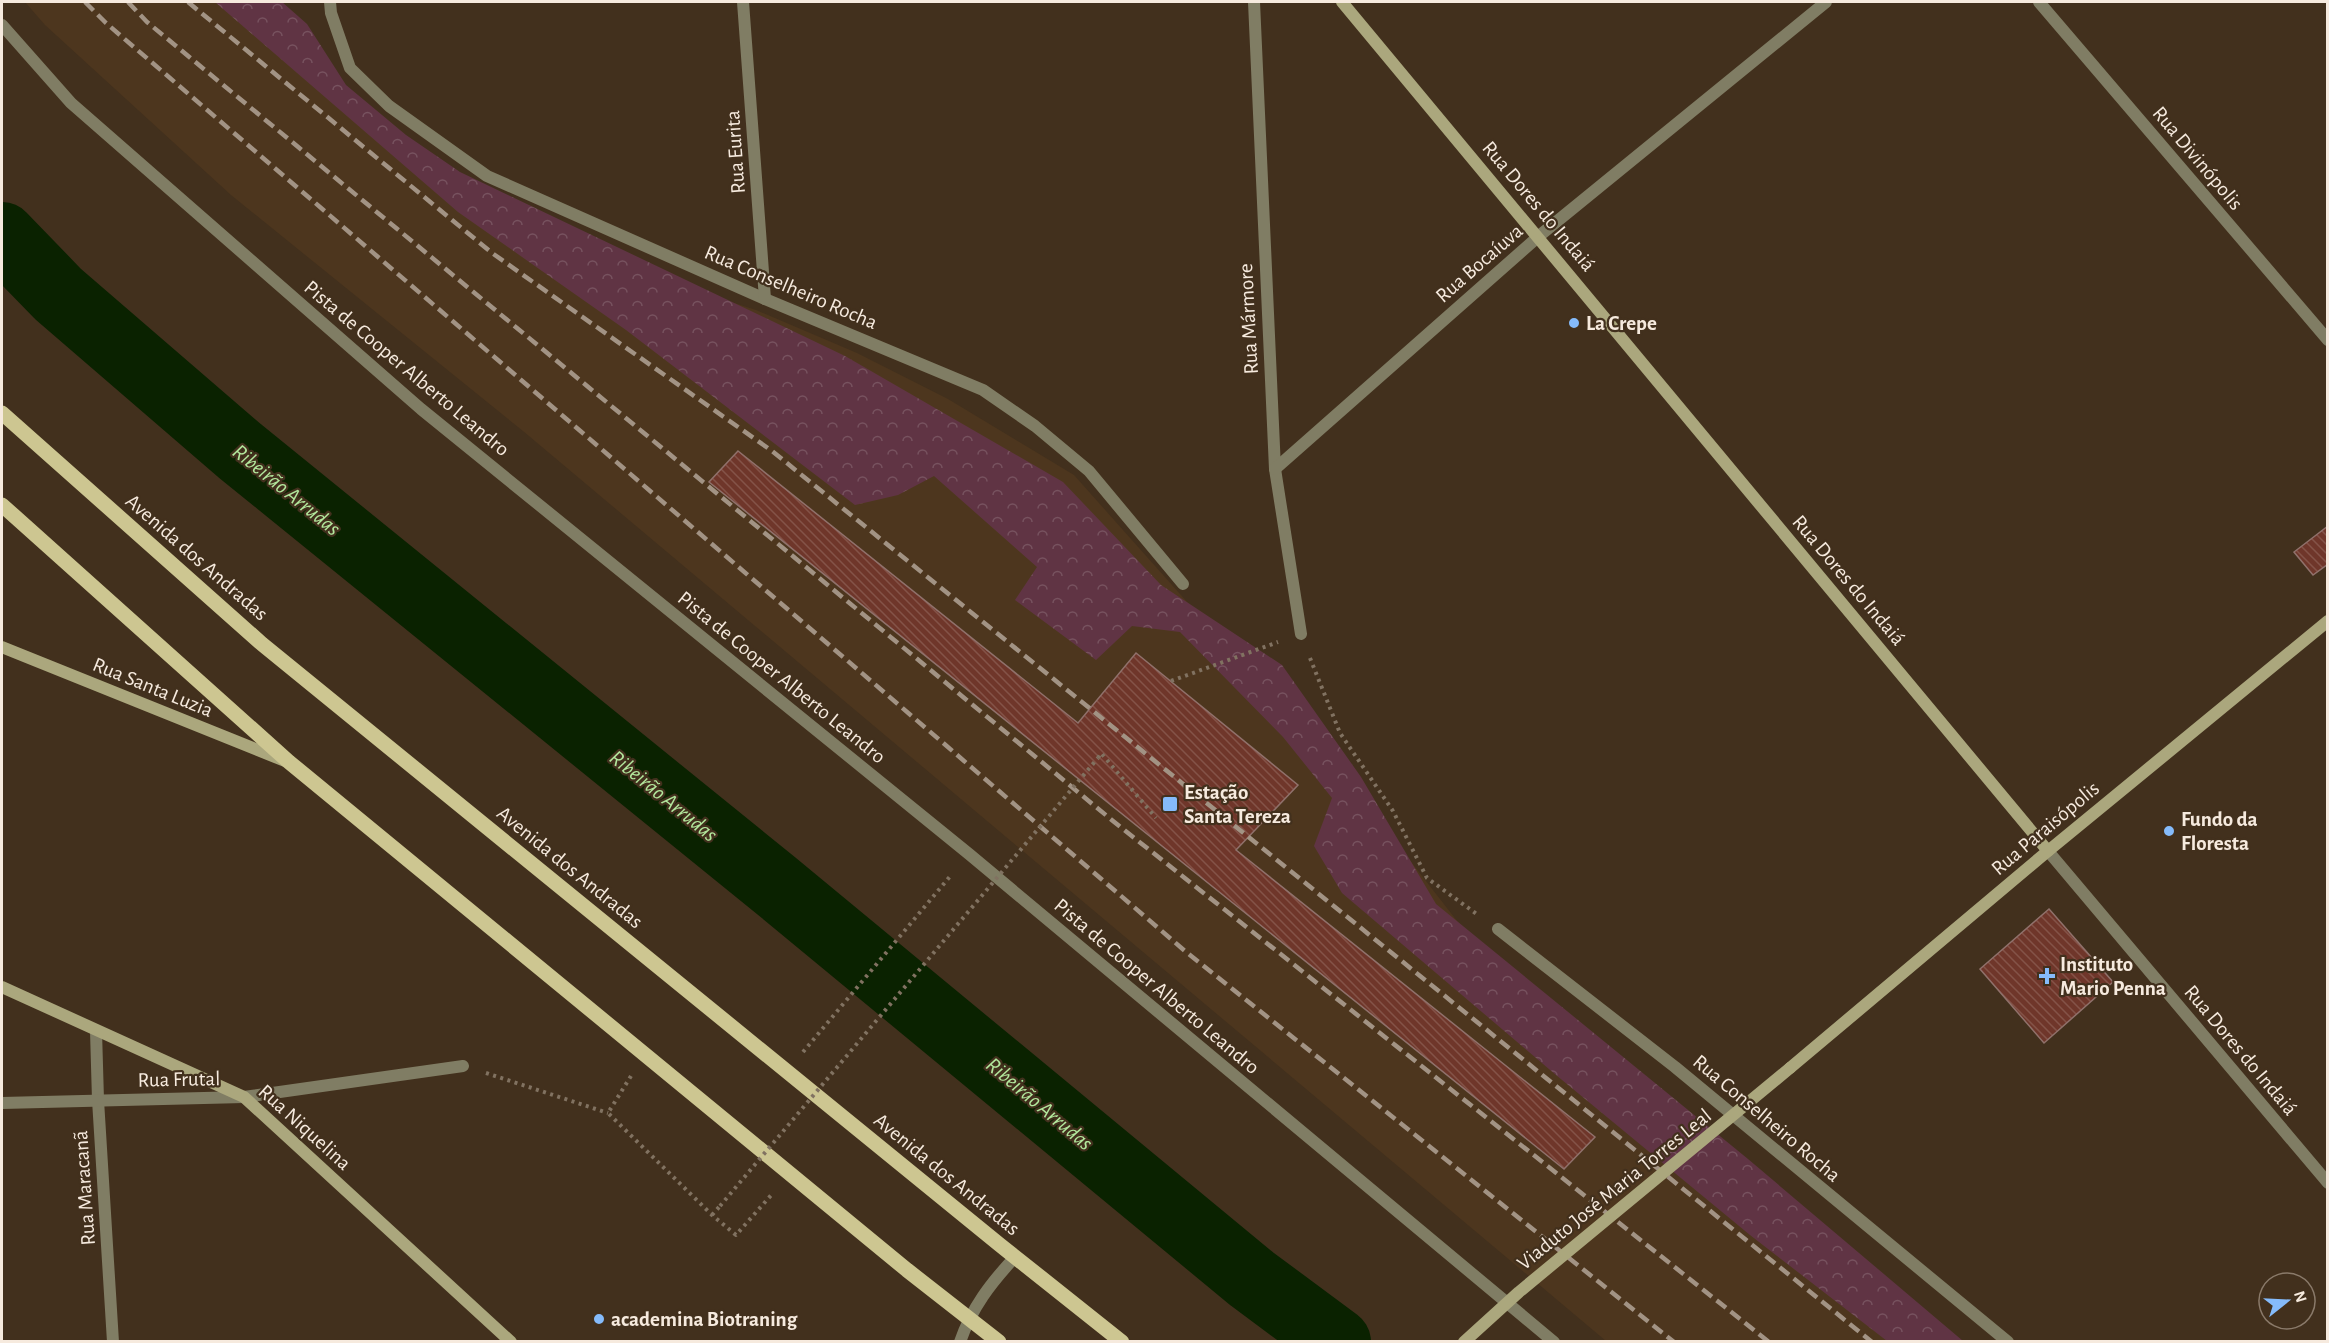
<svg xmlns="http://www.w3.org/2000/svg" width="2329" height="1343" viewBox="0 0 2329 1343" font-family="'Alegreya Sans',sans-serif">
<defs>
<pattern id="forest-crowns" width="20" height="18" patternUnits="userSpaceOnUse" patternTransform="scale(1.5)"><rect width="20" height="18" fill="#603444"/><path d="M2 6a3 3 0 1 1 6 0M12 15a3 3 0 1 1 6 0" fill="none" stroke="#77525f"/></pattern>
<pattern id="building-back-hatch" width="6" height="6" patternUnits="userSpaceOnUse" patternTransform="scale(1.5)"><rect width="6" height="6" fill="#6f362a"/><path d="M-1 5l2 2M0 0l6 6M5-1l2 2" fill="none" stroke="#845348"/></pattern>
</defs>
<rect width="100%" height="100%" fill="#42301d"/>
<path fill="#4d361e" d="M25,2H265L341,95L493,214L672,283L756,310L857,353L948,399L1074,475L1359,795L1461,926L1948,1341H1606L523,431L231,195L45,25Z"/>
<path fill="url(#forest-crowns)" d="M215,2H282L307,24L346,85L406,135L460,172L845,356L1063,482L1161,585L1282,665L1361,777L1436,904L1748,1159L1963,1341H1887L1750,1235L1556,1075L1342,893L1314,846L1332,798L1283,737L1180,632L1132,626L1096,660L1015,600L1037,567L934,476L898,495L855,505L626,330L458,212Z"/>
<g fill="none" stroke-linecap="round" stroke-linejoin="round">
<path stroke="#0a2200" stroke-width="68" d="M2,236L58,294L240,451L774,884L1252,1279L1337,1342"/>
</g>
<g fill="url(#building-back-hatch)" stroke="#90716b" stroke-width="1.5">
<path d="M738,451L1078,723L1136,653L1298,785L1236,850L1595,1137L1564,1169L709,482Z"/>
<path d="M2328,526V564L2313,575L2294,552Z"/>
<path d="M2049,909L2113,982L2044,1043L1980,969Z"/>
</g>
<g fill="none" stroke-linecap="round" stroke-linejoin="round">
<g stroke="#817261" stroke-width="4" stroke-dasharray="3 4.5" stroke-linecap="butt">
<path d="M1310,658L1340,733L1393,811L1427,878L1478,915"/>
<path d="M1171,681L1278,642"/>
<path d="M1098,758L1101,753L1156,818"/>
<path d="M803,1052L952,874"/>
<path d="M486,1073L608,1113"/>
<path d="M631,1076L608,1113L712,1215L736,1235L773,1193"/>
<path d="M712,1215L720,1206"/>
</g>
<g stroke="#807d64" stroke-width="12">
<path d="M330,2L331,13L350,68L389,106L487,176L765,299L983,390L1035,426L1089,471L1183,584"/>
<path d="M743,2L765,299"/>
<path d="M1254,2L1275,469L1301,634"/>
<path d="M2039,2L2328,340"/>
<path d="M2,25L71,103L421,409L969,854L1554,1342"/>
<path d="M1275,469L1539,236L1826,2"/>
<path d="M2048,851L2328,1183"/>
<path d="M1498,929L1675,1067L2008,1342"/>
<path d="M96,1031L98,1100L113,1342"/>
<path d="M2,1103L244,1097L463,1066"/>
<path d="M960,1342C972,1307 991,1283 1015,1257"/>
</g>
<g stroke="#aba77d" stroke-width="12">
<path d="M1342,2L2048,851"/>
<path d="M2,647L285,761"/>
<path d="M2,987L244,1097L511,1342"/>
<path d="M1790,1068L2048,851L2328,621"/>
</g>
<g stroke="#cdc691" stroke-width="15">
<path d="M2,413L262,644L1000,1245L1122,1342"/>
<path d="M2,505L289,762L907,1270L999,1342"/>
</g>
<g stroke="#a29384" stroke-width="4.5" stroke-dasharray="12 6" stroke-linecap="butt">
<path d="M85,2L106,23L1185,951L1674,1342"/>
<path d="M128,2L147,22L1113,821L1769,1342"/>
<path d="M188,2L492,253L772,451L1872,1342"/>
</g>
<path stroke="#817261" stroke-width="4" stroke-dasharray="3 4.5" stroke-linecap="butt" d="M720,1206L1098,758"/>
<path stroke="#aba77d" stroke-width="12" d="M1464,1342L1519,1292L1790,1068"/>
</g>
<g fill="#85bbfb" stroke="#42301d" stroke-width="2">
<circle cx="1574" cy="323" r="6"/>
<rect x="1162" y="796" width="16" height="16" rx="3"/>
<circle cx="2169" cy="831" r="6"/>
<path d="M2044 967h6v6h6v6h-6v6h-6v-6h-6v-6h6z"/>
<circle cx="599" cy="1319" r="6"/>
</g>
<g text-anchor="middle" stroke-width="4.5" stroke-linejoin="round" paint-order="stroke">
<g font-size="21" fill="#f6eade" stroke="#42301d">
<text transform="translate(735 152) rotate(-94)" y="7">Rua Eurita</text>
<text transform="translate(2198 158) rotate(50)" y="7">Rua Divinópolis</text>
<text transform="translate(1539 206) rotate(50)" y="7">Rua Dores do Indaiá</text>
<text transform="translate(1479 263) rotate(-41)" y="7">Rua Bocaíuva</text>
<text transform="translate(791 287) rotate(23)" y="7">Rua Conselheiro Rocha</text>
<text transform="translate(1248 319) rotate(-93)" y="7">Rua Mármore</text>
<text transform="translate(407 368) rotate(40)" y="7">Pista de Cooper Alberto Leandro</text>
<text transform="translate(197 557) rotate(41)" y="7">Avenida dos Andradas</text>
<text transform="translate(1849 580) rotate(50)" y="7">Rua Dores do Indaiá</text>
<text transform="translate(782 677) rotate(39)" y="7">Pista de Cooper Alberto Leandro</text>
<text transform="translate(153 687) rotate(22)" y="7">Rua Santa Luzia</text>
<text transform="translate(2045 828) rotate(-40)" y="7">Rua Paraisópolis</text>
<text transform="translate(570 867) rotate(39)" y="7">Avenida dos Andradas</text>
<text transform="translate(1157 986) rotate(40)" y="7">Pista de Cooper Alberto Leandro</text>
<text transform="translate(2241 1050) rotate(50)" y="7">Rua Dores do Indaiá</text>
<text transform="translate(179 1079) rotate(-1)" y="7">Rua Frutal</text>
<text transform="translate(1767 1118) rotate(40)" y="7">Rua Conselheiro Rocha</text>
<text transform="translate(305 1127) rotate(42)" y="7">Rua Niquelina</text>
<text transform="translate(947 1174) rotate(39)" y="7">Avenida dos Andradas</text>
<text transform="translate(84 1188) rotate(-94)" y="7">Rua Maracanã</text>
<text transform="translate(1614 1189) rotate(-39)" y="7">Viaduto José Maria Torres Leal</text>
</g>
<g font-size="21" font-weight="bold" fill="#f6eade" stroke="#42301d" text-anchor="start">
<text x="1586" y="330">La Crepe</text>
<text x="1184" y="799">Estação<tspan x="1184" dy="24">Santa Tereza</tspan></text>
<text x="2181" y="826">Fundo da<tspan x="2181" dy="24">Floresta</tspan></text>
<text x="2060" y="971">Instituto<tspan x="2060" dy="24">Mario Penna</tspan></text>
<text x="611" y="1326">academina Biotraning</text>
</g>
<g font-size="22" font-style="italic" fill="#b3e89d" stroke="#42301d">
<text transform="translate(287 489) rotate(39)" y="8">Ribeirão Arrudas</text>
<text transform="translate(664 795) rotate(39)" y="8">Ribeirão Arrudas</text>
<text transform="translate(1040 1103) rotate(40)" y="8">Ribeirão Arrudas</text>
</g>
</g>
<rect width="2329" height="1343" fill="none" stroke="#f6eade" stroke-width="6"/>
<g transform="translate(2287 1301) rotate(72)"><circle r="28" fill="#42301d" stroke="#8a7a6a" stroke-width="1.5"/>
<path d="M0-4.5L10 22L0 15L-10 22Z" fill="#85bbfb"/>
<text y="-9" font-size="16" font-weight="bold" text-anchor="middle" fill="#f6eade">N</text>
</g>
</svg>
